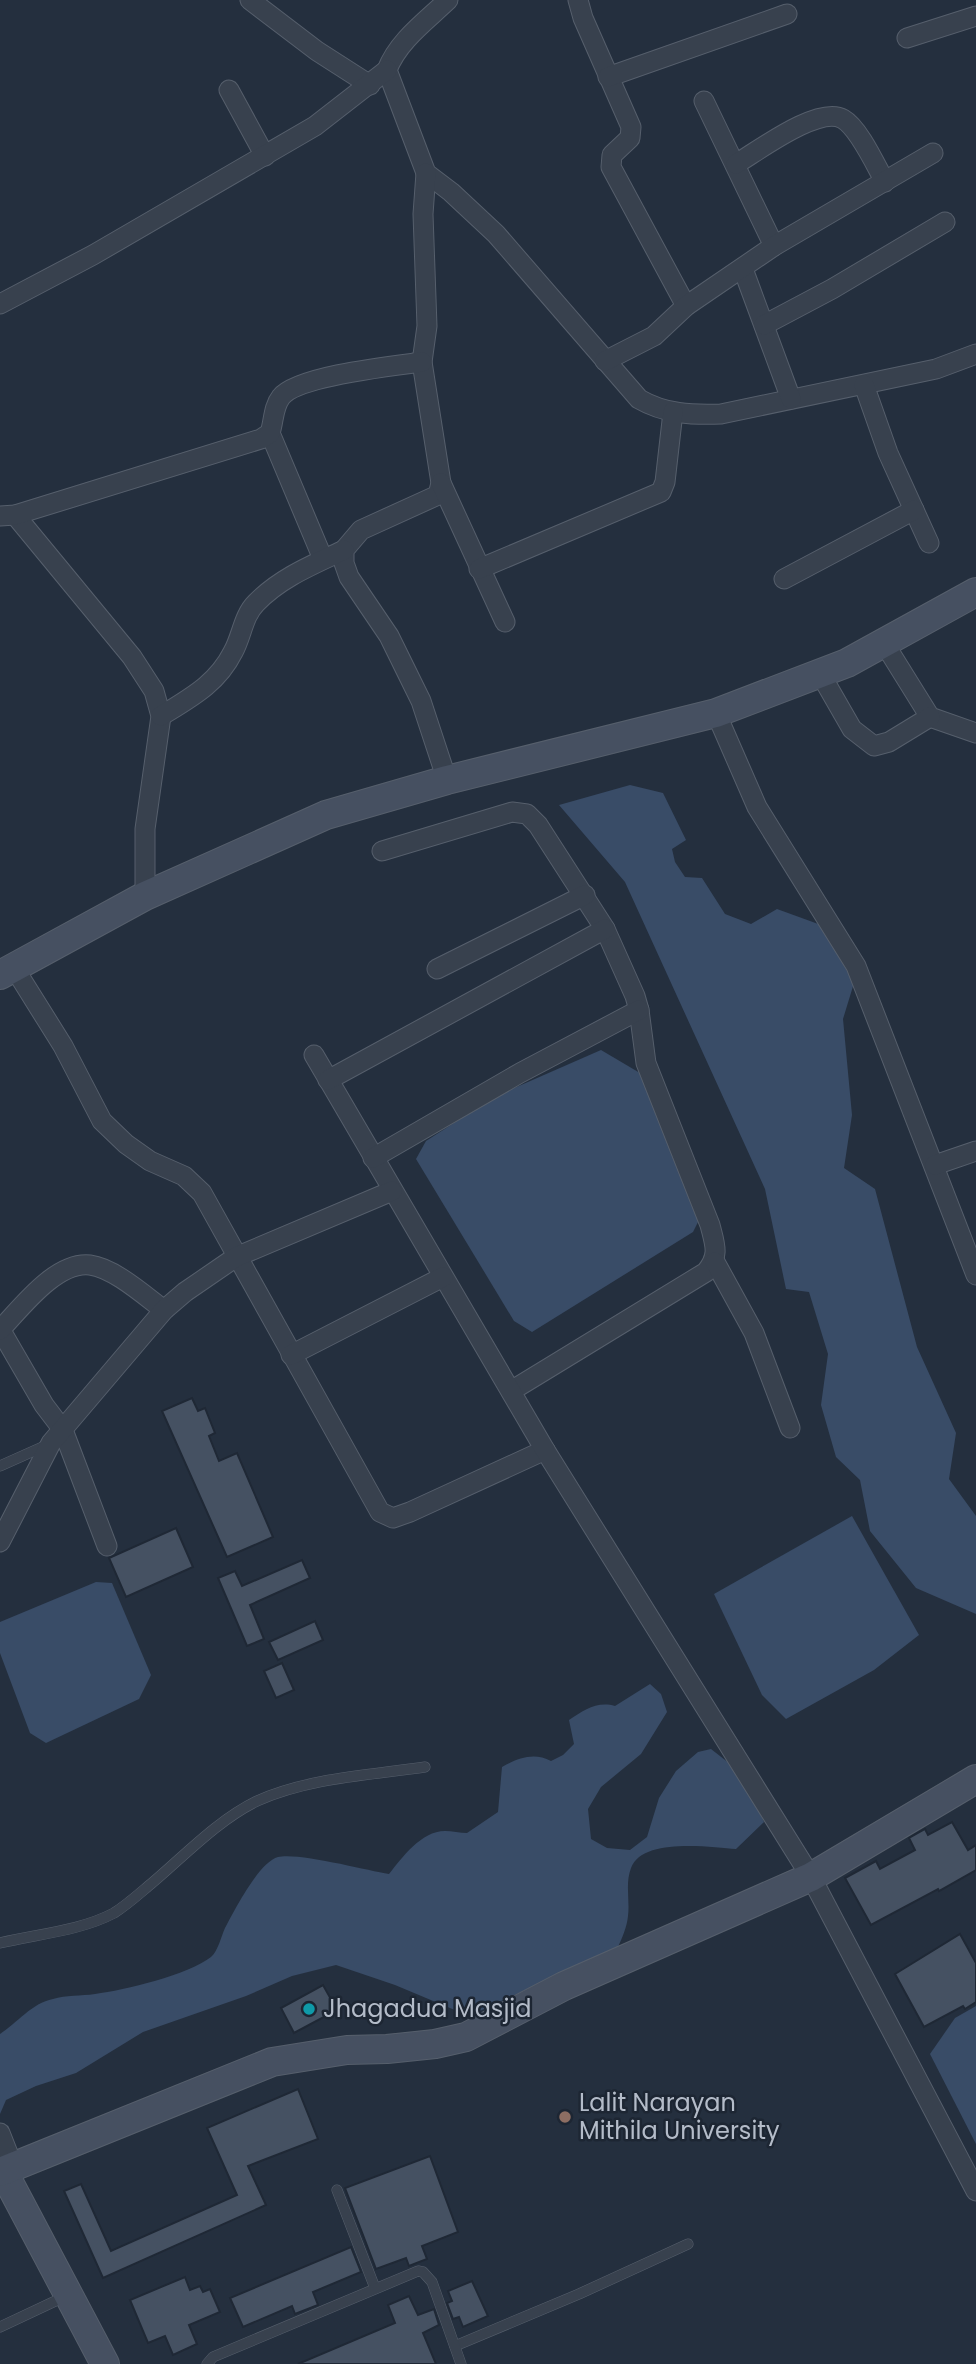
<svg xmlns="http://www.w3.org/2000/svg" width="976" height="2364" viewBox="0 0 976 2364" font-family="Poppins,sans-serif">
<rect width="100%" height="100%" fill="#242f3e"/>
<g fill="#394c67">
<path d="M630,785L663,793L686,840L672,849L675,862L685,877L702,878L725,914L751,924L777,909L821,925L854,983L843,1019L852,1115L844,1168L875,1189L917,1347L956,1433L949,1479L976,1516V1614L916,1588L870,1531L860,1480L836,1457L821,1405L828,1354L809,1292L786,1289L765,1189L625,882L559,805Z"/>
<path d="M601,1050L645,1076L699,1220L693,1232L532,1332L514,1321L416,1159L426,1141L496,1096Z"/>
<path d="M852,1516L919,1635L874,1670L786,1719L762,1695L714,1594Z"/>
<path d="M96,1582L112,1583L151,1675L139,1699L46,1743L30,1733L0,1653V1622Z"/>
<path d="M650,1684L661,1694L667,1712L641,1754L601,1787L588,1809L591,1839L607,1848L630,1850L647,1837L659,1798L676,1771L698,1752L711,1749L734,1767L749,1790L764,1822L736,1849C711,1847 642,1837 631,1868C625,1884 630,1900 628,1916C627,1927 622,1938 618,1947L469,2016L395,1985L336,1965L292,1976L246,1996L143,2032L76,2073L36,2086L6,2100L0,2114V2034C17,2023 32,2003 53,1999C66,1995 81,1996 95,1994C125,1990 188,1975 211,1957C218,1951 221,1937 225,1928C234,1911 259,1862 278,1857C297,1852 366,1870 389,1874C402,1858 421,1831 445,1831C452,1831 460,1833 467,1833L498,1812L502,1767C518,1758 534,1752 551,1761L563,1755L574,1744L569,1720C584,1710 597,1701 615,1706Z"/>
<path d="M976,2006V2144L930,2054L955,2018Z"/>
</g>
<g fill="#455162" stroke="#1f2835" stroke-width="2">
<path d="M192,1398L198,1411L205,1408L215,1433L209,1436L219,1461L237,1453L273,1537L227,1557L162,1411Z"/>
<path d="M176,1528L193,1567L126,1597L109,1558Z"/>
<path d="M302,1560L310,1578L250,1605L264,1639L247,1646L218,1578L235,1571L242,1586Z"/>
<path d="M315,1621L323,1640L278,1660L269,1642Z"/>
<path d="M282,1663L294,1690L276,1698L264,1671Z"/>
<path d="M952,1822L968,1850L976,1845V1870L939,1891L938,1889L871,1925L845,1878L876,1861L880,1869L915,1850L909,1838L925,1829L928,1835Z"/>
<path d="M960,1934L976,1963V2002L965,2009L963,2006L924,2027L895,1974Z"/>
<path d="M323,1985L337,2010L294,2033L281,2008Z"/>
<path d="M298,2089L318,2139L248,2166L266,2205L103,2278L64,2191L81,2184L111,2251L237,2195L207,2128Z"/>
<path d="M430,2156L458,2232L422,2246L427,2259L409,2266L406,2258L376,2269L345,2188Z"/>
<path d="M351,2247L361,2272L313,2292L318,2305L295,2314L292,2306L243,2327L230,2298Z"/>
<path d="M185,2277L190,2290L200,2286L203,2292L210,2289L220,2312L189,2325L197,2344L173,2355L165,2336L148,2343L130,2300Z"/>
<path d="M472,2281L488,2316L463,2327L459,2317L453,2319L447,2303L452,2301L448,2291Z"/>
<path d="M409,2296L418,2315L434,2309L439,2325L423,2333L436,2364H298L395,2323L388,2305Z"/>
</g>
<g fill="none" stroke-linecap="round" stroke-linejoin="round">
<g stroke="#565f6c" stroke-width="11">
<g id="lane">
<path d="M0,1466L47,1445"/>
<path d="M0,1943C37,1934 80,1931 114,1913C127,1905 140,1893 152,1883C185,1855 218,1820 257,1801C308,1778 370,1775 425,1767"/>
<path d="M337,2190L375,2288"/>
<path d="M0,2327L66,2296"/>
<path d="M455,2346L579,2294L688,2244"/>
<path d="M207,2364L213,2357L418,2271L423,2272L432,2282L461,2364"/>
</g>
</g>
<g stroke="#565f6c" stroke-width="21">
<g id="street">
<path d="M250,0L317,51L370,85"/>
<path d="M448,0C426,21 398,41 387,70L426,173L451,192L496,234L639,399C665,414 691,415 721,414L936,369L976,354"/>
<path d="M578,0L583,18L631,127L630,138L612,155L611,167L686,306"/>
<path d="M907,38L976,16"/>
<path d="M608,77L787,14"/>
<path d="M229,90L265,156"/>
<path d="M704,101L774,246"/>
<path d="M736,164C758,151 819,105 843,119C859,128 876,166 885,182"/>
<path d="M426,173L423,214L427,326L422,362L441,483L438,495L361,530L344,550V563L349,577L389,636L421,701L447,780"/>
<path d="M743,269L791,399"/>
<path d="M0,304L93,255L315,126L387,70"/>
<path d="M764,325L832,289L945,222"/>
<path d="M605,361L654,336L686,306L774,246L933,153"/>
<path d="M864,385L888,453L929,543"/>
<path d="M270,433L323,559"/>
<path d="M441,483L505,622"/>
<path d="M15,515L132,657L154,691L161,716L145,829V896"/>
<path d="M0,516L15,515L261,439L270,433C274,421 273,407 281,397C297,376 392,366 422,362"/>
<path d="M479,569L661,492L665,482L673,412"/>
<path d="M784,579L914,510"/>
<path d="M884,643L930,717L976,733"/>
<path d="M821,675L852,729L874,746L889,742L930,717"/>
<path d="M716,713L757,807L856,966L976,1275"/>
<path d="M161,716C190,698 217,684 233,652C242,636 243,616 256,603C280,578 312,565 344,550"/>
<path d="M382,851L512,812L527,814L538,825L605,929L635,996L639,1010L646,1063L710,1225C715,1245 720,1255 706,1272L511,1391"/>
<path d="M13,966L63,1046L102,1121L126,1144L150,1161L184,1176L202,1193L380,1512L393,1518L410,1512L545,1450"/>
<path d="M437,969L585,895"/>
<path d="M314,1055L545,1450L811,1877L976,2191"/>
<path d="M328,1080L605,929"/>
<path d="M373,1158L520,1073L639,1010"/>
<path d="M935,1165L976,1151"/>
<path d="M715,1262L754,1333L790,1428"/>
<path d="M0,1329L44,1405L63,1430L107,1546"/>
<path d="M0,1330C21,1308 56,1261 90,1265C114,1268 145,1296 164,1310"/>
<path d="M291,1355L443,1277"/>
<path d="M0,1542L51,1443L164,1310L185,1292L236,1257L392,1191"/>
<path d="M0,2133L13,2166"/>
</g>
</g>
<g stroke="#565f6c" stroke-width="30">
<g id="secondary">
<path d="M0,975L145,896L326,815L447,780L716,713L847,663L976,592"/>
<path d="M3,2171L105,2364"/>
<path d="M0,2172L272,2062L347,2050L387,2049L435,2044L466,2037L564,1986L811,1877L976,1779"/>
</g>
</g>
<use href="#lane" stroke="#38414e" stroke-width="10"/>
<use href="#street" stroke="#38414e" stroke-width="19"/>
<use href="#secondary" stroke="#465061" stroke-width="28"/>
</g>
<circle fill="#0f9aa8" stroke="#1d2633" stroke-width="2.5" cx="309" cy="2009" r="7"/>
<circle fill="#8d6e63" stroke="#1d2633" stroke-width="2.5" cx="565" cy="2117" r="7"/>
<g text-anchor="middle" stroke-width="5" stroke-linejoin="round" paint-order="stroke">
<g font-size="24" fill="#b4bcc9" stroke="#1d2633" text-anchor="start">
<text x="323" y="2017">Jhagadua Masjid</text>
<text x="579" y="2111">Lalit Narayan<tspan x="579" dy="28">Mithila University</tspan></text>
</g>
</g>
</svg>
